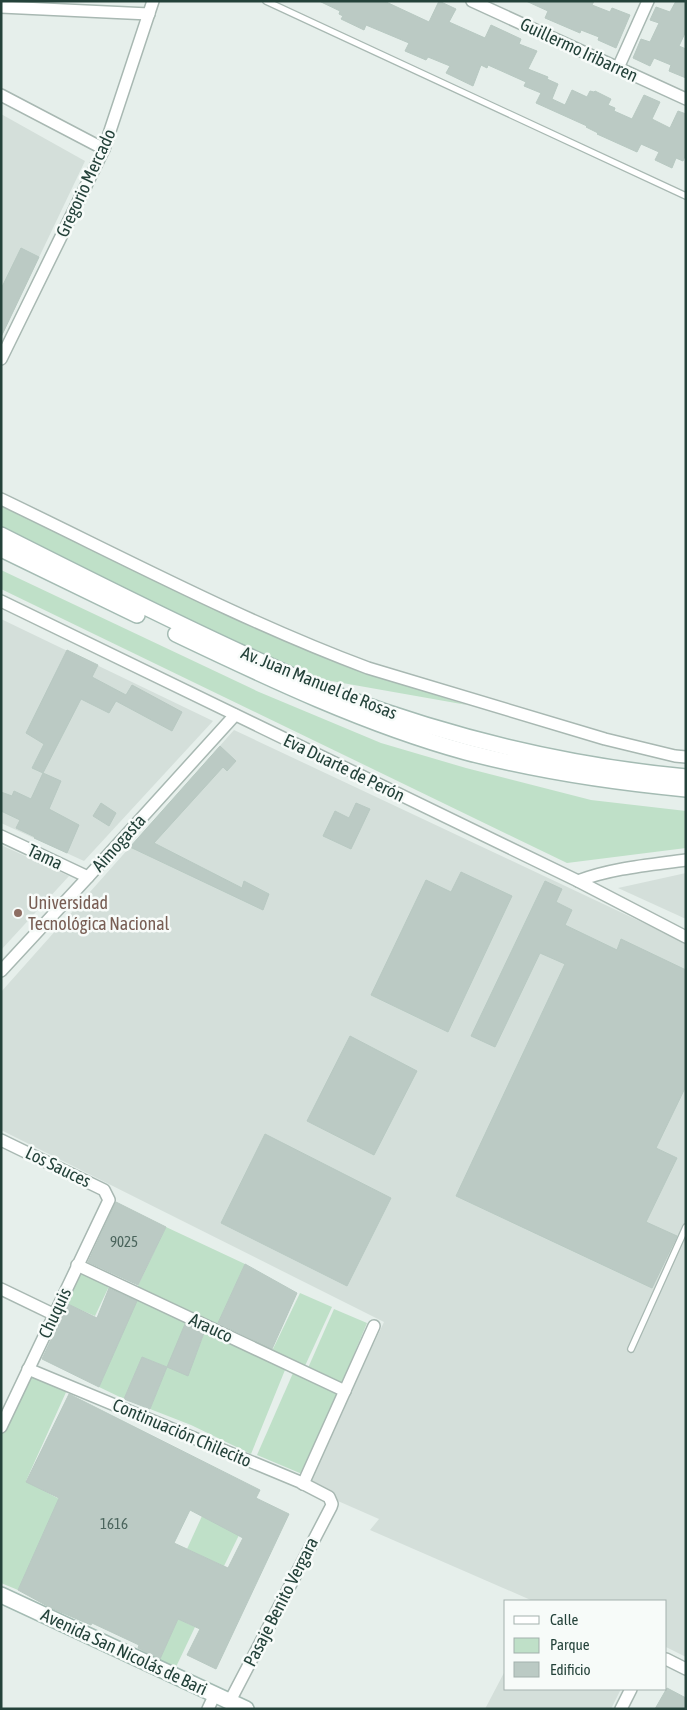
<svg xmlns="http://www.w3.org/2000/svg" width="687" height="1710" viewBox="0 0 687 1710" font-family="'Asap Condensed',sans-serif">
<rect width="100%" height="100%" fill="#e6efeb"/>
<g fill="#d4dfda">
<path d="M1,114L85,161L1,337Z"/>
<path d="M1,619L213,721L84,861L1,823Z"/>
<path d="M234,730L686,943V1657L666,1647V1601H533L370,1530L379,1519L306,1487L384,1322L1,1130V992Z"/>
<path d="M1,845L69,876L1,950Z"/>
<path d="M686,873V919L618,888Z"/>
<path d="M506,1669V1689H621L611,1709H485Z"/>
</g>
<g fill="#bfe0c8">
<path d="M1,505L277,638L344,666L467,705L320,679L221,639L1,528Z"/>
<path d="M1,570L259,692L381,743L466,768L591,800L686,811V848L567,863L1,589Z"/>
<path d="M166,1227L245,1264L215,1330L287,1365L251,1454L191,1425L150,1409L167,1367L142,1357L124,1399L99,1387L139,1296L188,1317L168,1367L188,1375L207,1326L135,1292Z"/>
<path d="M77,1265L111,1282L95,1316L62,1302Z"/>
<path d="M300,1293L332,1307L304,1368L272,1351Z"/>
<path d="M334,1309L367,1323L342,1383L308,1368Z"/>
<path d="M28,1372L67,1390L26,1481L59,1499L18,1590L1,1583V1431Z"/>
<path d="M293,1373L338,1393L302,1474L257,1455Z"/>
<path d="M202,1516L239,1535L224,1566L187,1549Z"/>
<path d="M178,1619L195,1627L175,1669L159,1661Z"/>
</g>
<g fill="#bbcac4" stroke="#b8c9c2" fill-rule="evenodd">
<path d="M319,1H384L429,22L439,1L456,9L449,22L485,38L491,25L521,39L519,44L537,51L528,69L548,77L547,79L558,84L552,99L565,105L572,90L587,97L590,91L594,92L595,91L611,99L608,105L615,108L614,111L632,119L644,95L660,102L652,119L670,128L678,111L686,114V154L683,161L676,158L672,168L655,160L659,152L641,144L637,152L597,134L598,133L586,127L587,126L536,103L541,93L524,86L526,82L488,65L487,68L481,65L473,86L446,73L450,66L428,57L426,60L405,51L409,43L366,25L364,30L341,19L343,16L339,14L340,11Z"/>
<path d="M526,1H594L592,5L610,12L612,8L630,15L616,48L598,40L599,37L581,30L580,33L545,18L548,11Z"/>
<path d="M676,1H686V31L679,46L686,49V78L669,71L671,65L654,58L650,66L633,58L641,39L650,42L659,23L650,20L656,7L670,12Z"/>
<path d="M21,248L39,257L1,337V289Z"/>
<path d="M67,650L98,665L92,677L126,695L132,685L182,712L172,731L116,701L109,713L81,699L43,773L32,768L44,744L26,733Z"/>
<path d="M220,746L236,761L227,771L223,767L154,843L242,888L244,881L269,894L263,910L130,847Z"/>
<path d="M43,773L61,781L49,809L79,825L67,853L34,838L35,837L16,828L20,820L1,811V792L12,796L14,791L31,799Z"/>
<path d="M101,803L116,813L109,826L93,816Z"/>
<path d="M356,803L370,809L351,849L323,836L335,811L349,818Z"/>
<path d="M461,872L512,896L448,1032L371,995L426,880L451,892Z"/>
<path d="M545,881L562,889L556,902L572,910L565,925L617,950L621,939L686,970V1086L656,1148L677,1158L646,1222L677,1236L652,1288L456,1196L565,964L540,953L495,1047L471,1036Z"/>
<path d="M350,1036L417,1071L374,1155L307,1121Z"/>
<path d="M265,1134L391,1198L347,1286L221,1223Z"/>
<path d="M116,1202L166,1227L138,1285L88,1262Z"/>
<path d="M245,1264L297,1293L272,1349L218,1323Z"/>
<path d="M109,1288L137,1301L99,1387L42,1359L68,1304L97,1318Z"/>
<path d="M185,1324L204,1333L188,1376L167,1367Z"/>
<path d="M142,1357L167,1367L150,1409L124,1399Z"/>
<path d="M69,1394L260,1490L256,1498L289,1514L216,1669L187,1655L200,1629L178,1619L160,1659L138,1648L139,1645L92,1623L91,1625L51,1608L18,1590L59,1498L26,1482ZM190,1510L243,1538L228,1568L174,1543Z"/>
<path d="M667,1688L686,1698V1709H655Z"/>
</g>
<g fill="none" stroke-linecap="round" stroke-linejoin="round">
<g stroke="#a8b8b2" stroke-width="8">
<g id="lane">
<path d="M266,1L686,196"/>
<path d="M631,1349L686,1227"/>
</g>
</g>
<g stroke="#a8b8b2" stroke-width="14">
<g id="street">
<path d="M472,1L686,99"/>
<path d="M1,7L149,14"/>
<path d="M618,68L648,1"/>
<path d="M1,95L104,149"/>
<path d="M1,359L104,149L153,1"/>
<path d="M1,499C122,557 242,621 368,668L605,739L675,756L686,757"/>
<path d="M1,601L578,881L686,937"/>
<path d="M1,836L88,877"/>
<path d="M578,881C612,868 650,865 686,860"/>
<path d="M1,971L88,877L235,715"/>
<path d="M1,1140L104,1190L109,1200L1,1427"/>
<path d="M77,1265L345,1391"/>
<path d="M1,1289L55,1315"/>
<path d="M28,1369L300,1482L329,1497L332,1504L331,1507L230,1701"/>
<path d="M303,1484L374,1326"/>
<path d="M666,1659L686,1669"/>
<path d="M208,1709L215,1694"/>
<path d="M621,1709L631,1689"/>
</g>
</g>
<g stroke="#a4bbb3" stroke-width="18">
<g id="secondary">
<path d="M1,535C82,576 163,617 246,655C278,669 311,685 343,697C453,738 569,766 686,777"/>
<path d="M1,549L137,615"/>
<path d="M176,634C268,678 367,725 466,752C538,771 612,782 686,789"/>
<path d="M1,1595L246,1709"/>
</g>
</g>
<use href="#lane" stroke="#fff" stroke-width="5.5"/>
<use href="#street" stroke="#fff" stroke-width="11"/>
<use href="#secondary" stroke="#fff" stroke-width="15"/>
</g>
<circle fill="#8d6e63" stroke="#f7fbf9" stroke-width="2" cx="18" cy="913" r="5"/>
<g text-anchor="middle" stroke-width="5" stroke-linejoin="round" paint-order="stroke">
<g font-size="15" fill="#4a645c">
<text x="124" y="1247">9025</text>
<text x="114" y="1529">1616</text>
</g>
<g font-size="18" fill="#24423a" stroke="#f7fbf9">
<text transform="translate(579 50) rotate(25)" y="6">Guillermo Iribarren</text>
<text transform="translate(86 183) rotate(-65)" y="6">Gregorio Mercado</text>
<text transform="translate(319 683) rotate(22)" y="6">Av. Juan Manuel de Rosas</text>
<text transform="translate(344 768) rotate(26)" y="6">Eva Duarte de Perón</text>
<text transform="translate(119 843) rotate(-48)" y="6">Aimogasta</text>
<text transform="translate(45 857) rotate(25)" y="6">Tama</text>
<text transform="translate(58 1167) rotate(26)" y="6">Los Sauces</text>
<text transform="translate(55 1313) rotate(-65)" y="6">Chuquis</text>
<text transform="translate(211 1328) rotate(25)" y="6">Arauco</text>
<text transform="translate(182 1433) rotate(23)" y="6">Continuación Chilecito</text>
<text transform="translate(281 1602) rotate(-63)" y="6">Pasaje Benito Vergara</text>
<text transform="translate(124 1652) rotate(25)" y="6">Avenida San Nicolás de Bari</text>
</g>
<g font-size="18" fill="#785e54" stroke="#f7fbf9" text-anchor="start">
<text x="28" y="909">Universidad<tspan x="28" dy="21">Tecnológica Nacional</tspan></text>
</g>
</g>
<rect width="687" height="1710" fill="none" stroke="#24423a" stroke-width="5"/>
<rect x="504" y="1600" width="162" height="90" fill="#f7fbf9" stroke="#a3b1ad"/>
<rect x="514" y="1616" width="25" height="8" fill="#ffffff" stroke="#a3b1ad"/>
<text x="550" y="1625" font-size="15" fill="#24423a">Calle</text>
<rect x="514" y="1638" width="25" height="15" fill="#bfe0c8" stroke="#a3b1ad"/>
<text x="550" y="1650" font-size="15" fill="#24423a">Parque</text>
<rect x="514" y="1662" width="25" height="15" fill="#bbcac4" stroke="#a3b1ad"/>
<text x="550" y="1675" font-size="15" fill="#24423a">Edificio</text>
</svg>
